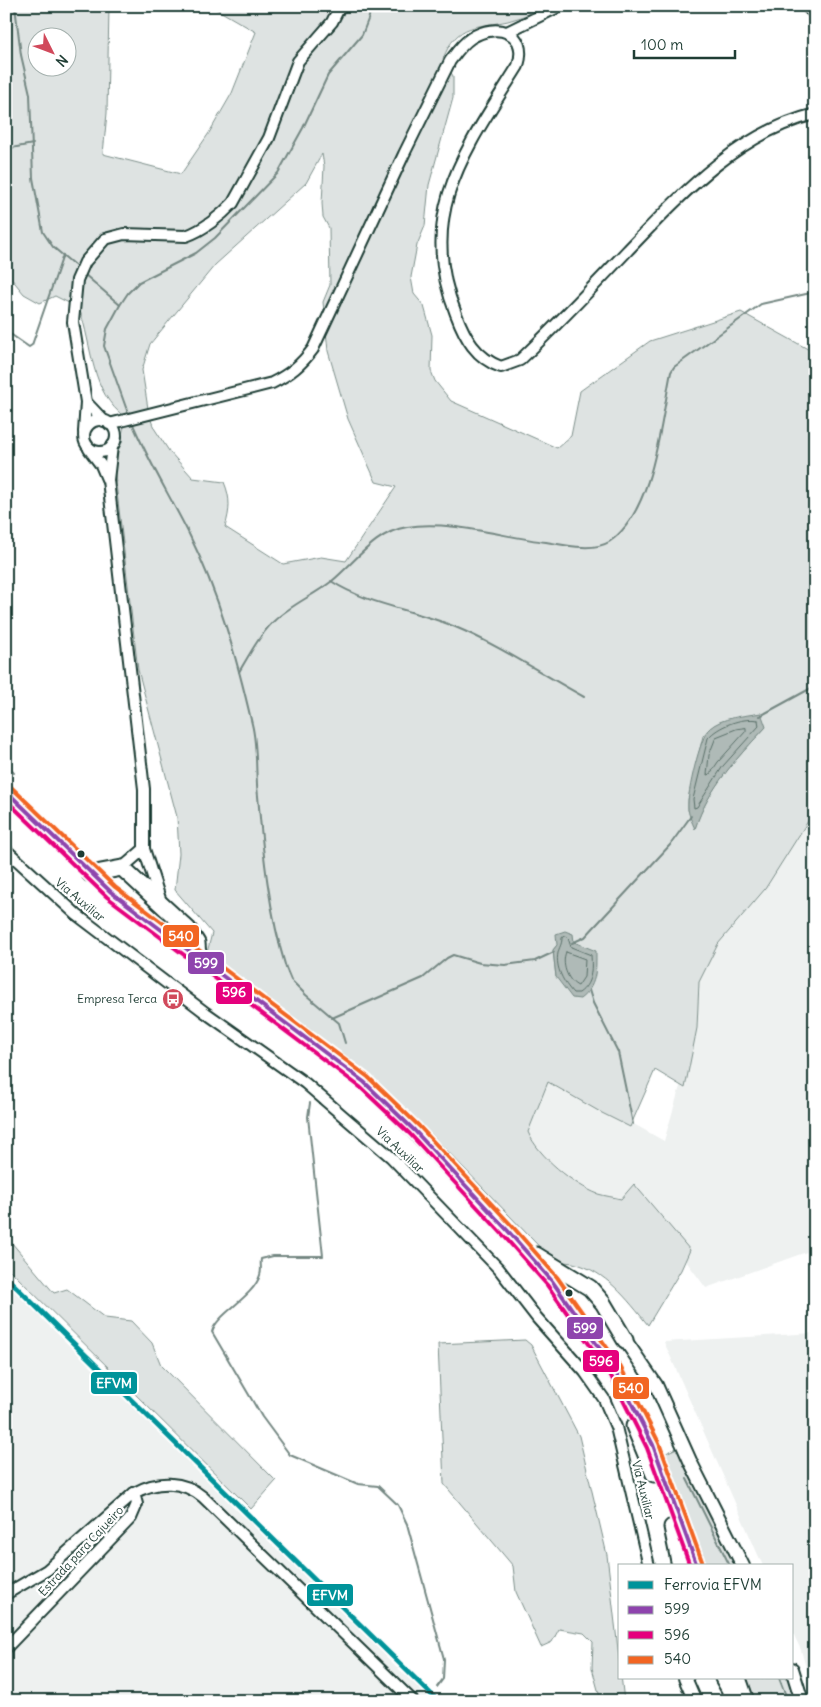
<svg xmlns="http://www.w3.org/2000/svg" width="821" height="1707" viewBox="0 0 821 1707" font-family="Delius,sans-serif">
<rect width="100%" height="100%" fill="#fff"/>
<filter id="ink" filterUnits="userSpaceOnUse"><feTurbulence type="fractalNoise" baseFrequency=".02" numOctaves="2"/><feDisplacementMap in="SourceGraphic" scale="10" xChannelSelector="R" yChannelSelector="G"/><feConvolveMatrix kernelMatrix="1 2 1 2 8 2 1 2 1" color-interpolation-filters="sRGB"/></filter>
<g filter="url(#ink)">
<g fill="#eef1f0">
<path d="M815,807V1249L706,1288L637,1195L621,1211L560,1179L512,1132L545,1074L664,1141L693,1042L697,970Z"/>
<path d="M6,1282L223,1495L432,1701H6Z"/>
<path d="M815,1333V1699L801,1650L792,1631V1566H763L664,1342Z"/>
</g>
<g fill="#dee3e2" stroke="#7e908b" fill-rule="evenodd">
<path d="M6,6H109L107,113L103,154L181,174L209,133L232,93L256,32L211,6H548C535,12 522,17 508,21C477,28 457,22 443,59L453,76V98L429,185L425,226L417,245L411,277L414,294L424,306L432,335L431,371L435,381L451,401L557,448L571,436L580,391L650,341L741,312L815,353V810L765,889L718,944L699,982L697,1028L685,1088L655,1070L630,1127L602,1113L548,1082L528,1132C538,1156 574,1185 598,1194C605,1196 613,1197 621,1199L634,1184L690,1250L681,1270L648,1325C627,1299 606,1271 573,1263C566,1262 559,1262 553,1261L416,1118L207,953L212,933L175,890L179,854L177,817L138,670L114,467L126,418C90,392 93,347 79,308L55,296L40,303L24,294L6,272ZM38,38H68V68H38ZM322,154L324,166L322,203L323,217L329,228L330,285L323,302L328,351L348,419L376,482L396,487L346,561L321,557L283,564L225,527C230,510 231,499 224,482L193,478L169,451L154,428L149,415L142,370L150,344L215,265L306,183ZM732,718L766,727C737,758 708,788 695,828L688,810V799L703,736L710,728ZM574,942L581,945L556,977L553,950L557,945Z"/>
<path d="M6,1236L54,1293L67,1289L105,1318L131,1321L152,1343L161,1365L276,1481L251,1509L6,1266Z"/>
<path d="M525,1340L531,1345L579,1436L607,1555L624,1701H601L592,1668L593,1642L584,1633L559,1629L552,1642L541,1647L516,1592L513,1566L444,1484L438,1344Z"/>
<path d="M679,1447L740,1566H704L666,1453Z"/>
<path d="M746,1678H792L799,1701H754Z"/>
</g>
<g fill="#afbab7" stroke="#758883">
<path d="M761,713L766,727C737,758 708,788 695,829C692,822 688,814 688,807C687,794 700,737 709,729C721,717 745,716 761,713Z"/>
<path d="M565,931L573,934L574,942L596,951C596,971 597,986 580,999L572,998L556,977L553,950L557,945L556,934Z"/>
</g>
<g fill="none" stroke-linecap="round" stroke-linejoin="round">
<g stroke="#596f68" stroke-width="1">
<path d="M758,720L759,726L723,766L697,807L694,808L693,799L708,738C718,726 742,717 758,720Z"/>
<path d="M746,728V731L718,762L710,774L707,775L709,755L716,737L736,729Z"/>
<path d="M565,936L568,938L571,947L591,955C592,970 592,984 579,993H573C564,983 555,968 558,953C559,947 562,945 562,938Z"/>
<path d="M566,952L585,959L584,977L578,986C567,981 561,963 566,952Z"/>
</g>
<g stroke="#758883" stroke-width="2">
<path d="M15,6L21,55L30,94L33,178L43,232L53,247L79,269"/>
<path d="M6,149L33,144"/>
<path d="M84,274L120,305"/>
<path d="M6,331L29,347L32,345L63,255"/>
<path d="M129,416L104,346L107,329L120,305L128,293L139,282L196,253L215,238L278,173L303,128L328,75L362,35L369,17L370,6"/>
<path d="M132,422C148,461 170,496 189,534C219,594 237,659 252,724C258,748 255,772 258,796C263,853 269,913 286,968L291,980L306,995L339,1023L345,1043"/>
<path d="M331,581C368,605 412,609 453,626C499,645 540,673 584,697"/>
<path d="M239,672C249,655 259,636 273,622C290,605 313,596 332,581C356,561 375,532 407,527C450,520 503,537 546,542C564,545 593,552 609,542C654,512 661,420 671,372L674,367L761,304L815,292"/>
<path d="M760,716L815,686"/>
<path d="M6,765L14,773"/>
<path d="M572,943L585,937L670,845L691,816"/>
<path d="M589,990L593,1003L618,1052L633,1124"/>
<path d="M332,1018L423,978L447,958L453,955L480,963L505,965L535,961L554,952"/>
<path d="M310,1103L308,1117L323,1256H273L261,1259C260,1265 262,1270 260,1275C254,1297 216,1314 212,1332L262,1417L290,1455L358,1484L378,1486L398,1505L407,1524L444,1659L443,1679L437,1687"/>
<path d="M687,1479L730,1566"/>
<path d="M779,1678L788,1701"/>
</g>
<g stroke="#1f3d34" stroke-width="14">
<g id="minor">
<path d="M806,6L815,14"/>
<path d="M507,32L560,6"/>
<path d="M86,402L104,421"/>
<circle cx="100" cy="436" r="16"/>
<path d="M109,424L272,383C290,374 301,365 313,349L404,154L450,61C456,53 462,44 471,38C496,22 529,31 518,66C467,148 415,213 456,314C465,338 476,358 501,367L520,360C557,325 592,288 627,251C680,196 737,133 815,114"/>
<path d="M84,432L86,402L73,322L77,280L85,262L105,239L124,234L186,236C203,230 221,216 233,203L269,138L298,61L332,22L340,6"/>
<path d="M112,446L108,480L144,789V849L161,902"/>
<path d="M89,449L101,465L107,479"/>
<path d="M6,850L77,915L206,1013L305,1083L350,1122L391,1157L499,1269L537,1318L585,1372L604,1399L616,1427L649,1566"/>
<path d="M122,868L144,849"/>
<path d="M6,1594L47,1570L134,1493C157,1480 183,1480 203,1497L413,1701"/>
<path d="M6,1648L131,1518L137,1504L134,1493"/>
</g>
</g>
<g stroke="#1f3d34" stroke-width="16">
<g id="major">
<path d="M625,1340L656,1385L691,1463L743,1566"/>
<path d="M792,1669L802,1701"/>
<path d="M685,1678L695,1701"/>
</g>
</g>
<g stroke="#1f3d34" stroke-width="19">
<g id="highway">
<path d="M6,791L111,892L364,1082L414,1130L508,1231L552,1281L614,1369L653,1445L697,1566"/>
<path d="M90,874L122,868L188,929L197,943L198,957"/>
<path d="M536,1255L590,1288L603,1303L625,1340"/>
<path d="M634,1426L654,1474"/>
<path d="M672,1527L680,1566"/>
<path d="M723,1678L736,1701"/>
<path d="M738,1678L746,1701"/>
</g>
</g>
<use href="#minor" stroke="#fff" stroke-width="10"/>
<use href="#major" stroke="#fff" stroke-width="12"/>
<use href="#highway" stroke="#fff" stroke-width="15"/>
<g stroke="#fff" stroke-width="8">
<path id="bus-1" d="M6,791L111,892L364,1082L414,1130L508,1231L552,1281L614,1369L653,1445L697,1566"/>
</g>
<g stroke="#fff" stroke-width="8">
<path id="bus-2" d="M6,800L107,897L360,1087L410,1134L503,1235L547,1285L609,1372L647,1448L690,1566"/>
</g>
<g stroke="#fff" stroke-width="8">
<path id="bus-3" d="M10,786L115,887L368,1077L419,1126L513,1227L557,1277L620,1366L659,1443L703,1564"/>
</g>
<use href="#bus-1" stroke="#8e44ad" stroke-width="4"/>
<use href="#bus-2" stroke="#e5007d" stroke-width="4"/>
<use href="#bus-3" stroke="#f26522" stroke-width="4"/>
<g stroke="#fff" stroke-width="9">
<path id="rail-1" d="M6,1277L438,1701"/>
</g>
<use href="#rail-1" stroke="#00939a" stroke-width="5"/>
</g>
</g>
<defs>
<g id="bus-disc" transform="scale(1.125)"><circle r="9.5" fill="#d1495b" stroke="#fff"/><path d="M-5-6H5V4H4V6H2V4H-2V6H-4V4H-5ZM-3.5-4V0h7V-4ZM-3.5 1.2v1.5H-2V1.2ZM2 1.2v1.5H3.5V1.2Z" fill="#fff"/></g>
</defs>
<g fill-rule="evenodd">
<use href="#bus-disc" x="173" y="999"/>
</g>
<g fill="#1f3d34" stroke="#fff" stroke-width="2">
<circle cx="81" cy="854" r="4.5"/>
<circle cx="569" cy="1293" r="4.5"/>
</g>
<g text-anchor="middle" stroke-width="4.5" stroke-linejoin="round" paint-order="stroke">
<g font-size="12" fill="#1f3d34" stroke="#fff">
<text transform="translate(80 900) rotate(40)" y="4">Via Auxiliar</text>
<text transform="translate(400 1150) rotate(43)" y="4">Via Auxiliar</text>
<text transform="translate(643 1490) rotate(76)" y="4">Via Auxiliar</text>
<text transform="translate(81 1551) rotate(-47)" y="4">Estrada para Cajueiro</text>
</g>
<g font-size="12" fill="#1f3d34" stroke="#fff" text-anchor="end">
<text x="157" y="1003">Empresa Terca</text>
</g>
</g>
<g stroke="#fff" stroke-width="2">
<rect x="162" y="924" width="38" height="24" rx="5" fill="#f26522"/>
<rect x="187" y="951" width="38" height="24" rx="5" fill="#8e44ad"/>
<rect x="215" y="981" width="38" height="24" rx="5" fill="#e5007d"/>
<rect x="566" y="1316" width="38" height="24" rx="5" fill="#8e44ad"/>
<rect x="582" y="1349" width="38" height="24" rx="5" fill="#e5007d"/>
<rect x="90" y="1371" width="48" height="24" rx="5" fill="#00939a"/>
<rect x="612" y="1376" width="38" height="24" rx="5" fill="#f26522"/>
<rect x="306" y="1583" width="48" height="24" rx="5" fill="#00939a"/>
</g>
<g font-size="14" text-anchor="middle" font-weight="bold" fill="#fff">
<text x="181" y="941">540</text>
<text x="206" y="968">599</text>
<text x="234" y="997">596</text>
<text x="585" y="1333">599</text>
<text x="601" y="1366">596</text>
<text x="114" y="1388">EFVM</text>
<text x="631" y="1393">540</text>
<text x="330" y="1600">EFVM</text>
</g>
<rect width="821" height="1707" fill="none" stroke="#fff" stroke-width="25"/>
<rect x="12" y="12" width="796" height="1682" fill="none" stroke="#1f3d34" stroke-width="2" filter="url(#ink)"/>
<rect x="618" y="1564" width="175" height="115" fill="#ffffff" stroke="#a5b1ae"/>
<rect x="628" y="1581" width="25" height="8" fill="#00939a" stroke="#a5b1ae"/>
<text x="664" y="1590" font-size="15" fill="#1f3d34">Ferrovia EFVM</text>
<rect x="628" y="1606" width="25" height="8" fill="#8e44ad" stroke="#a5b1ae"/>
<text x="664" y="1614" font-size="15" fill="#1f3d34">599</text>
<rect x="628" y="1631" width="25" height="8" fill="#e5007d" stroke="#a5b1ae"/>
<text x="664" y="1640" font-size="15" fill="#1f3d34">596</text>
<rect x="628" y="1656" width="25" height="8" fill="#f26522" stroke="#a5b1ae"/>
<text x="664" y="1664" font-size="15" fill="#1f3d34">540</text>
<g transform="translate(52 52) rotate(132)"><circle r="24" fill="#ffffff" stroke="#a5b1ae"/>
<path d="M0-4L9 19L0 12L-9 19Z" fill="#d1495b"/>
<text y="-8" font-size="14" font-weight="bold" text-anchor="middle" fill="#1f3d34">N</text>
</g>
<path d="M634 50v8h101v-8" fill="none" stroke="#1f3d34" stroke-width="2.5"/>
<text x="641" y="50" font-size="15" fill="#1f3d34" stroke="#ffffff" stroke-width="4" paint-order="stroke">100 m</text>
</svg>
